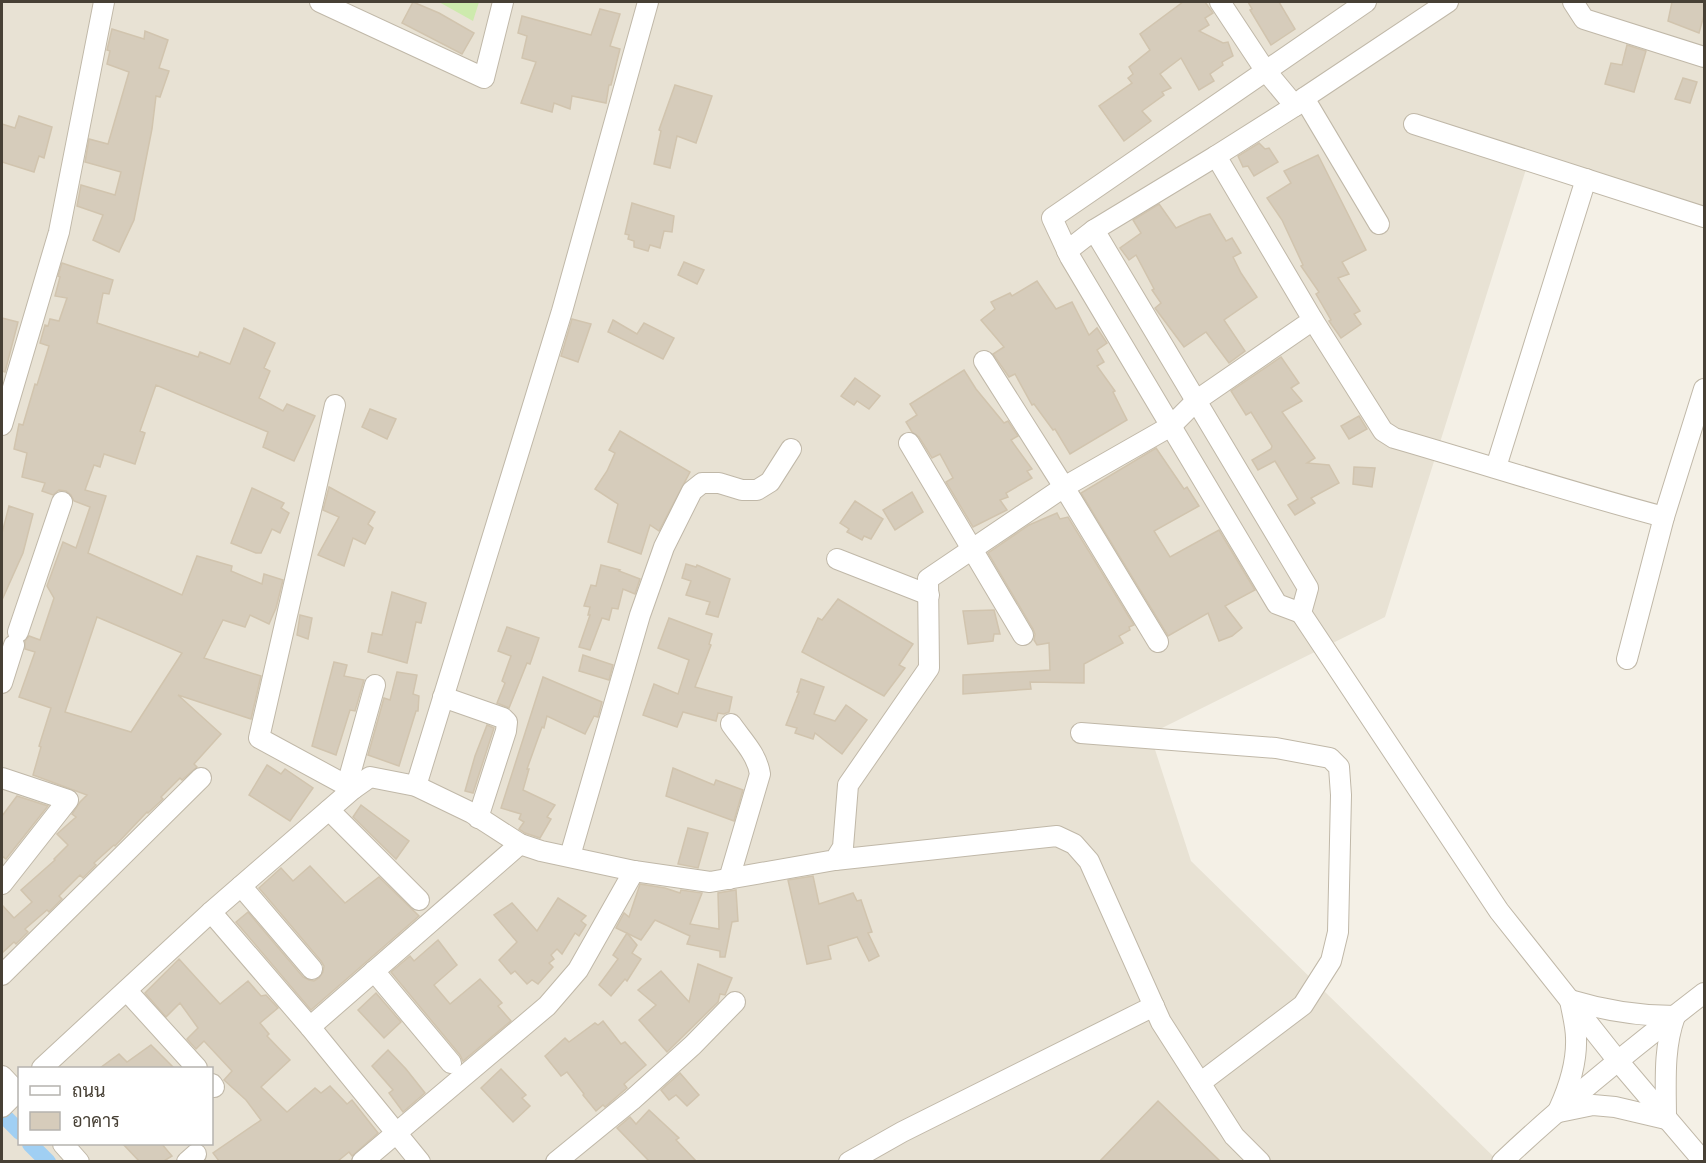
<svg xmlns="http://www.w3.org/2000/svg" width="1706" height="1163" viewBox="0 0 1706 1163" font-family="'DM Sans',Sarabun,sans-serif">
<rect width="100%" height="100%" fill="#f4f0e6"/>
<path fill="#e8e2d4" fill-rule="evenodd" d="M2,2H1704V208L1528,163L1385,617L1150,734L1191,861L1498,1161L2,1162ZM20,1068H212V1144H20Z"/>
<path fill="#cdeaad" d="M439,2H479L473,21Z"/>
<g fill="none" stroke-linecap="round" stroke-linejoin="round">
<g stroke="#a0cff3" stroke-width="16">
<path d="M2,1114L20,1132"/>
<path d="M30,1144L48,1162"/>
</g>
</g>
<g fill="#d6ccbb" stroke="#d1c4ae" stroke-width="1.5" fill-rule="evenodd">
<path d="M413,2L439,13L474,33L462,54L402,23Z"/>
<path d="M1183,2H1205L1213,13L1205,18L1209,25L1199,31L1223,43L1228,42L1233,56L1222,62L1223,65L1210,74L1214,81L1199,90L1181,58L1160,74L1171,88L1162,92L1164,95L1142,111L1151,121L1124,141L1099,106L1132,83L1128,78L1133,74L1129,67L1150,50L1140,34Z"/>
<path d="M1248,2H1279L1295,29L1271,45L1250,10L1252,9Z"/>
<path d="M1672,2H1704V15L1699,33L1668,21Z"/>
<path d="M600,9L620,14L610,46L620,49L611,85H609L606,103L572,96L570,109L554,103L552,112L521,103L536,62L522,58L527,36L518,33L522,16L591,35Z"/>
<path d="M112,29L144,39L145,31L168,40L159,68L169,71L160,97L156,96L152,129L134,220L119,252L93,240L103,215L77,206L81,185L115,195L121,172L85,162L89,139L108,144L129,72L107,64L110,51L107,50Z"/>
<path d="M1627,45L1646,51L1634,92L1605,84L1611,63L1622,65Z"/>
<path d="M1683,78L1697,82L1690,103L1675,99Z"/>
<path d="M675,85L712,96L696,143L677,136L670,168L654,164L661,131L659,130Z"/>
<path d="M19,116L52,127L44,158L39,156L34,172L2,162V124L15,128Z"/>
<path d="M1259,143L1265,149L1269,148L1278,162L1254,176L1248,166L1243,167L1238,156Z"/>
<path d="M1318,155L1366,250L1342,262L1349,274L1338,278L1360,311L1354,314L1361,324L1341,338L1329,321L1331,320L1316,294L1319,292L1301,266L1303,265L1282,220L1267,198L1291,183L1284,171Z"/>
<path d="M632,203L674,216L672,232L664,231L660,248L650,245L648,251L634,247V241L628,239L629,235L625,234Z"/>
<path d="M1159,204L1176,228L1200,217L1210,214L1226,241L1232,238L1241,253L1233,257L1241,273L1257,297L1224,320L1245,351L1229,363L1206,332L1184,347L1155,308L1161,303L1152,290L1154,289L1136,255L1129,260L1120,248L1141,233L1133,220Z"/>
<path d="M684,262L704,270L697,284L678,275Z"/>
<path d="M62,263L113,280L109,294L103,293L97,323L198,357L200,352L230,364L244,328L275,343L264,368L270,371L259,398L283,411L287,404L315,416L294,461L263,447L268,432L156,385L140,431L145,433L135,464L104,454L100,467L94,465L85,490L106,496L88,553L182,595L197,556L232,566L231,571L262,584L264,574L283,580L276,608L269,624L250,615L245,627L223,620L204,658L261,676L251,719L178,695L221,734L194,764L197,767L182,780L180,778L161,797L163,799L148,813L147,812L115,846L114,845L94,863L96,865L83,878L80,875L59,896L62,899L49,912L47,910L25,929L28,932L16,944L14,942L2,953V905L14,918L32,902L21,890L55,860L54,859L68,845L57,834L76,817L72,814L80,802L87,795L33,775L41,747L39,746L51,708L19,697L35,652L25,649V641L29,636L40,640L54,598L47,586L63,542L76,548L90,507L74,501L71,495L66,491L59,490L53,495L42,491L45,483L22,477L27,453L14,449L19,424L23,425L35,384L37,385L49,346L40,343L45,325L48,326L50,319L59,321L67,298L55,296L60,277L58,276ZM97,617L182,653L131,732L65,712Z"/>
<path d="M1037,281L1056,309L1072,302L1089,335L1097,328L1107,343L1097,350L1104,362L1097,366L1115,391L1113,392L1127,420L1070,454L1055,429L1053,430L1034,404L1032,405L1015,374L1009,377L993,354L1004,347L981,320L995,309L991,302L1010,293L1012,296Z"/>
<path d="M2,318L18,322L5,372L2,371Z"/>
<path d="M572,319L591,324L578,362L561,356Z"/>
<path d="M613,320L637,334L644,323L674,338L663,359L608,332Z"/>
<path d="M1281,357L1299,383L1291,388L1302,401L1282,412L1315,458L1307,463L1329,465L1339,483L1311,498L1315,503L1295,515L1288,505L1298,499L1275,461L1258,470L1252,460L1271,449L1272,446L1251,412L1246,415L1231,391Z"/>
<path d="M964,370L976,389L1004,423L1008,421L1018,436L1011,440L1032,469L1027,471L1032,478L1006,493L1008,497L1000,500L1007,510L973,527L946,482L953,478L940,454L932,458L919,437L912,432L906,422L917,415L910,404Z"/>
<path d="M855,378L880,396L869,409L857,401L854,405L841,396Z"/>
<path d="M370,409L396,419L387,439L362,427Z"/>
<path d="M1359,416L1367,429L1349,439L1341,426Z"/>
<path d="M620,431L690,472L659,531L650,525L641,554L608,542L618,504L595,489L607,471L615,453L609,450Z"/>
<path d="M1156,448L1184,489L1187,487L1199,506L1154,531L1170,557L1219,530L1255,590L1225,606L1242,628L1232,636L1219,641L1208,613L1168,636L1081,493Z"/>
<path d="M1354,467L1375,468L1372,487L1353,484Z"/>
<path d="M329,487L375,512L368,524L373,528L365,544L353,538L344,566L318,555L339,517L323,510Z"/>
<path d="M252,488L284,503L281,508L289,513L280,533L272,529L261,553H256L231,543Z"/>
<path d="M912,492L923,512L895,530L883,510Z"/>
<path d="M855,501L883,519L871,539L864,536L862,540L847,532L849,529L840,523Z"/>
<path d="M9,506L33,514L23,553L2,600V533Z"/>
<path d="M1057,513L1060,519L1068,517L1134,625L1129,627L1130,630L1119,636L1123,643L1084,664V683L1030,682L1031,689L963,694V675L1050,670L1049,643L1037,645L1034,640L1035,634L1033,629L988,553L1029,525Z"/>
<path d="M686,564L696,567L697,565L730,579L718,617L706,614L710,602L686,595L691,581L682,578Z"/>
<path d="M601,565L620,570L619,571L640,579L635,594L623,589L618,609L612,608L609,620L602,618L590,650L579,647L590,615H588L590,607L584,606L591,585L596,586Z"/>
<path d="M392,592L426,603L421,623L416,622L407,663L368,652L372,633L382,635Z"/>
<path d="M838,599L913,644L899,665L905,668L884,696L802,652L818,618L822,620Z"/>
<path d="M994,610L1000,634H994L993,641L968,644L963,611Z"/>
<path d="M300,615L312,618L308,639L297,635Z"/>
<path d="M669,618L712,634L709,644L711,645L695,687L732,697L729,712L724,714L718,713L716,721L683,712L677,727L643,715L654,684L678,694L689,660L658,648Z"/>
<path d="M507,627L539,638L530,664L527,663L509,708L497,703L505,683L502,681L511,656L498,651Z"/>
<path d="M583,655L613,665L609,680L579,671Z"/>
<path d="M334,662L347,665L344,676L364,680L355,711L350,710L336,755L312,746Z"/>
<path d="M397,672L417,675L413,694L419,696L418,711H416L399,766L368,755L384,698L390,700Z"/>
<path d="M543,677L602,702L598,717L594,716L585,734L547,716L544,728L542,727L527,769H529L523,790L555,805L547,817L551,819L540,838L525,833L519,829L524,822L519,819L521,814L501,808Z"/>
<path d="M801,679L824,687L814,714L835,721L846,705L867,720L842,754L815,733L813,739L795,733L797,728L786,725L799,692H797Z"/>
<path d="M487,725L494,728L473,793L465,791L475,756Z"/>
<path d="M267,765L281,774L285,769L313,788L290,821L249,795Z"/>
<path d="M673,768L714,785L716,780L743,790L734,821L666,796Z"/>
<path d="M17,796L48,806L6,859L2,856V816Z"/>
<path d="M361,805L409,841L396,859L353,817Z"/>
<path d="M688,828L708,833L698,868L678,864Z"/>
<path d="M310,866L345,903L379,877L419,916L311,1010L236,922L248,912L303,977L309,980L314,981L319,978L323,972L324,966L321,961L259,888L281,868L293,881Z"/>
<path d="M813,876L819,904L853,893L857,901L861,900L872,932L868,933L879,956L869,961L857,937L828,946L831,959L807,964L788,880Z"/>
<path d="M640,884L665,888L680,893L681,890L702,893L690,924L719,929L718,893L736,890L738,921L732,922L725,957H720V951L687,944L690,936L655,920L641,940L616,928L624,913L629,917Z"/>
<path d="M558,898L586,916L581,921L586,925L579,936L575,933L562,954L557,949L551,955L554,959L549,963L553,967L538,984L532,980L527,984L515,971L511,974L499,960L517,942L494,915L512,903L537,931Z"/>
<path d="M627,933L637,945L632,953L641,959L627,981L625,979L611,996L599,985L618,959L613,955Z"/>
<path d="M438,940L457,965L434,985L450,1004L480,979L502,1003L498,1006L511,1021L463,1061L460,1055L391,972L410,956L414,961Z"/>
<path d="M179,959L220,1004L248,981L261,996L266,995L278,1008L260,1023L269,1034L267,1036L290,1060L261,1087L287,1112L315,1088L321,1093L330,1086L347,1104L352,1100L378,1133L352,1156L349,1152L338,1161H219L213,1153L261,1120L246,1100L224,1080L232,1071L204,1041L196,1049L187,1039L198,1028L180,1003L166,1017L145,993Z"/>
<path d="M698,964L732,978L725,995L720,994L718,1002L667,1052L639,1020L656,1005L638,990L661,971L689,1002Z"/>
<path d="M376,993L401,1022L384,1038L358,1010Z"/>
<path d="M603,1021L621,1044L625,1042L646,1065L624,1084L627,1088L605,1107L603,1105L596,1111L583,1095L584,1094L567,1072L561,1076L545,1056L565,1038L569,1042L595,1023L598,1025Z"/>
<path d="M151,1045L174,1068H100L119,1054L127,1062Z"/>
<path d="M388,1050L406,1069L425,1093L403,1112L389,1093L393,1090L372,1066Z"/>
<path d="M501,1069L526,1095L522,1098L530,1106L513,1122L481,1088Z"/>
<path d="M680,1073L699,1095L687,1106L676,1095L669,1100L661,1090Z"/>
<path d="M1158,1101L1220,1161H1100Z"/>
<path d="M649,1110L679,1138L676,1140L696,1161H649L617,1128L630,1117L636,1124Z"/>
<path d="M122,1143H161L172,1156L164,1161H139Z"/>
</g>
<g fill="none" stroke-linecap="round" stroke-linejoin="round">
<g stroke="#c0b8a8" stroke-width="22">
<g id="minor">
<path d="M320,2L484,78L503,2"/>
<path d="M1220,2L1265,70L1295,106"/>
<path d="M1573,2L1584,19L1704,57"/>
<path d="M1304,98L1379,224"/>
<path d="M1414,124L1704,217"/>
<path d="M1216,156L1295,106L1304,98L1448,2"/>
<path d="M1094,230L1308,588L1301,613L1277,604L1070,257L1052,218L1366,2"/>
<path d="M1313,320L1383,431L1394,438C1484,464 1573,493 1664,517"/>
<path d="M984,361L1064,487L1158,642"/>
<path d="M335,405L259,738L353,789"/>
<path d="M2,425L59,232L104,2"/>
<path d="M909,443L1023,635"/>
<path d="M1496,467L1586,179"/>
<path d="M837,559L929,595"/>
<path d="M1301,613L1499,911L1618,1061L1704,1162"/>
<path d="M18,632L62,502"/>
<path d="M1627,659L1664,517L1704,389"/>
<path d="M2,683L14,645"/>
<path d="M443,697L503,718L507,722L506,731L478,818"/>
<path d="M1081,733L1276,748L1330,758L1339,767L1341,795L1338,932L1331,961L1303,1005L1200,1083"/>
<path d="M2,778L68,800L2,884"/>
<path d="M347,785L375,685"/>
<path d="M416,786L562,311L648,2"/>
<path d="M329,810L419,900"/>
<path d="M570,856L640,615L664,547L692,491L702,483H719L742,490H757L770,482L791,449"/>
<path d="M835,860L1057,836L1074,844L1089,861L1161,1022L1234,1136L1260,1162"/>
<path d="M729,879L760,774C757,754 742,740 731,724"/>
<path d="M241,886L312,969"/>
<path d="M211,912L310,1027L420,1162"/>
<path d="M374,971L451,1063"/>
<path d="M2,975L201,778"/>
<path d="M127,991L197,1068"/>
<path d="M310,1027L520,844"/>
<path d="M42,1068L211,912L353,789L370,777L416,786L472,813L520,844L541,851L634,871L710,882L835,860L843,847L848,785L929,668L928,579L1064,487L1171,426L1197,400L1313,320L1216,156L1094,230L1067,251"/>
<path d="M2,1076L20,1095"/>
<path d="M212,1084L214,1087"/>
<path d="M2,1107L20,1089"/>
<path d="M1559,1109C1569,1087 1577,1063 1576,1038C1576,1026 1572,1012 1570,1000C1606,1011 1637,1016 1675,1016"/>
<path d="M1559,1112L1593,1105L1615,1107L1666,1119C1666,1084 1663,1049 1675,1016"/>
<path d="M63,1144L79,1162"/>
<path d="M187,1162L196,1154"/>
<path d="M362,1162L547,1006L578,970L634,871"/>
<path d="M556,1162L632,1100L693,1045L735,1002"/>
<path d="M849,1162L902,1132L1154,1006"/>
<path d="M1502,1162C1566,1101 1635,1046 1704,993"/>
</g>
</g>
<use href="#minor" stroke="#fff" stroke-width="20"/>
</g>
<rect width="1706" height="1163" fill="none" stroke="#474035" stroke-width="6"/>
<rect x="18" y="1067" width="195" height="78" fill="#ffffff" stroke="#b5b3ae" stroke-width="1.5"/>
<rect x="30" y="1086" width="30" height="9" fill="#ffffff" stroke="#b5b3ae" stroke-width="1.5"/>
<text x="72" y="1097" font-size="18" fill="#474035">ถนน</text>
<rect x="30" y="1112" width="30" height="18" fill="#d6ccbb" stroke="#b5b3ae" stroke-width="1.5"/>
<text x="72" y="1127" font-size="18" fill="#474035">อาคาร</text>
</svg>
